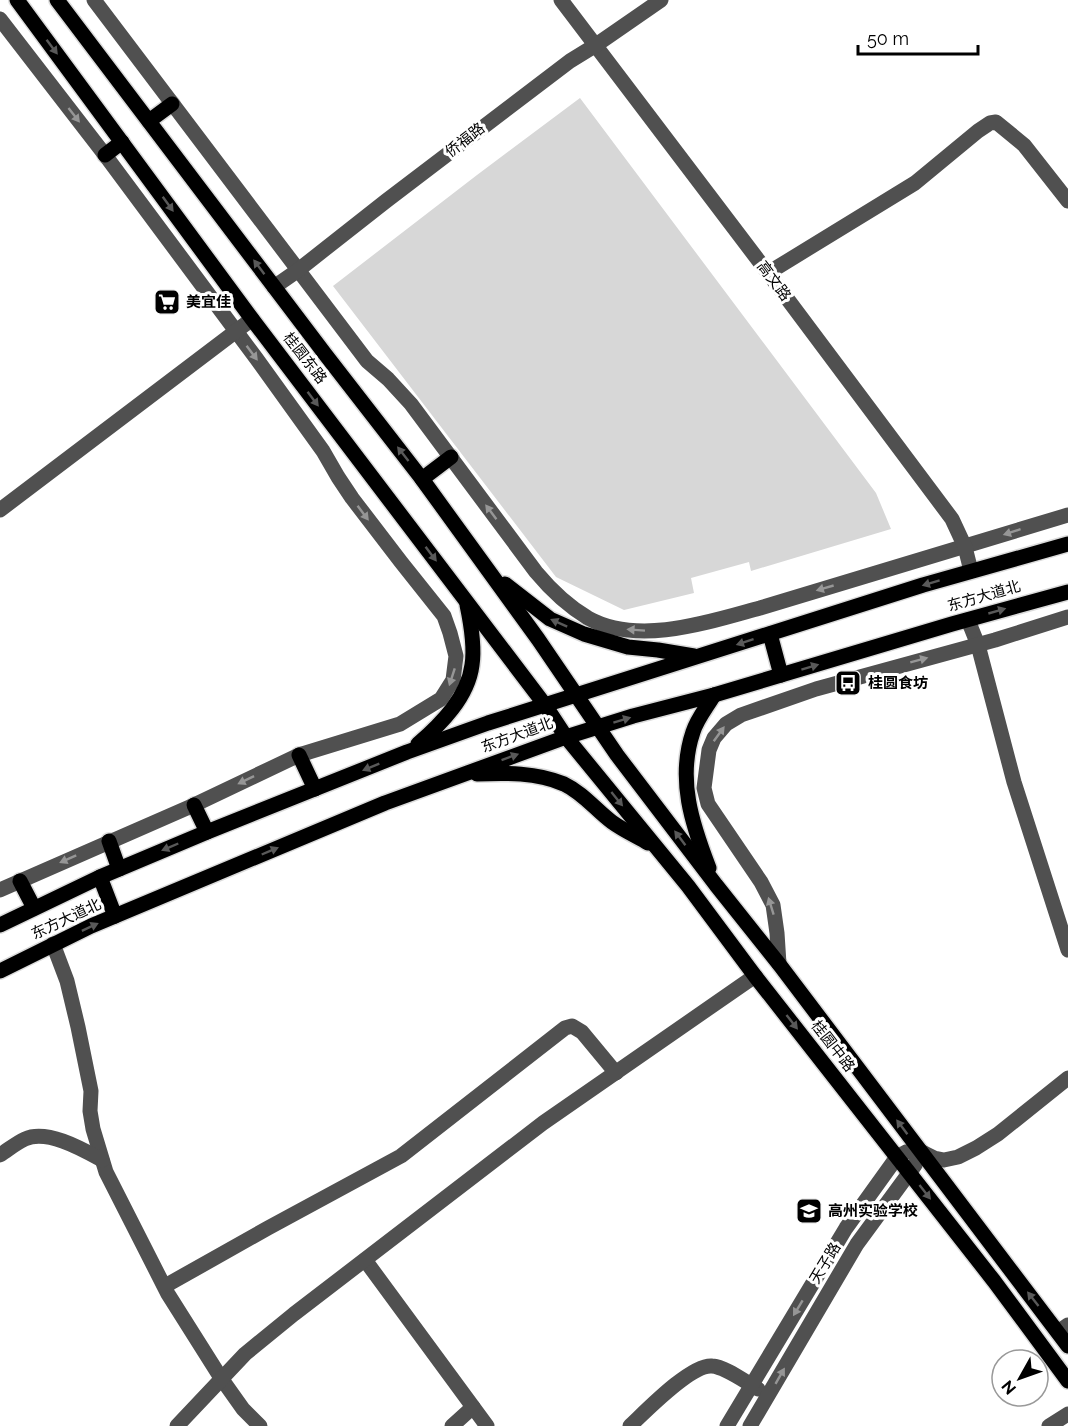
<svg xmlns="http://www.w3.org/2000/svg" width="1068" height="1426" viewBox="0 0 1068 1426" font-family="Raleway,'Noto Sans SC',sans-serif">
<rect width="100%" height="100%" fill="#fff"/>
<path fill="#d7d7d7" d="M580,98L876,493L891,529L751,571L749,562L691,578L694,593L624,610L556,577L333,286L477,175Z"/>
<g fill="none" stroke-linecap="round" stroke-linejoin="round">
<g stroke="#dbdbdb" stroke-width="18">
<g id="major">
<path d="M17,0L252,319L545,705L566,737L688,886L755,976L994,1281L1068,1381"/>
<path d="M57,0L325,354L422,479L538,639L617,755L716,885L779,964L1068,1346"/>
<path d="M149,121L172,104"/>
<path d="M105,155L122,142"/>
<path d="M422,479L451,457"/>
<path d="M505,584L550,619L584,634L628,647L658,650L694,656"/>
<path d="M770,634L781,675"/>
<path d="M418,744C441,724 468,697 472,665C475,646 471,624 467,605"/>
<path d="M299,755L315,789"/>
<path d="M477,774C506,773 536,772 564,784C583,793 596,810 612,822C623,830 636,836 648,843"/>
<path d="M194,805L207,832"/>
<path d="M109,841L119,869"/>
<path d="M709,868C692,824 677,779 693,732C697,719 707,707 714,695"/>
<path d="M100,877L115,916"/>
<path d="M20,881L34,908"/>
<path d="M0,925L100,877L207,832L407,752L488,723L923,585L1068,544"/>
<path d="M0,971L91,926L385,803L566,737L633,716L714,695L952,624L1068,592"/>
</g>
</g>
<g stroke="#505050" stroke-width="15">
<path d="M94,0L367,361L388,379L411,404L536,572C551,590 568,606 588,618C638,646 709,622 760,608L1068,515"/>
<path d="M561,0L768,273L952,519L965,547L971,571"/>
<path d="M0,19L105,155L256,358L323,451L338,477L352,498L401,562L444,616L450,633L456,656L453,680L441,699L400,724L299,755L194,805L0,890"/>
<path d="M768,273L915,183L978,131L990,123L996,122L1024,145L1068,201"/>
<path d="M274,287L297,271L386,201L570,61L596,45L661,0"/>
<path d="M0,510L252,319"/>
<path d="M968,620L978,645L1014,782L1068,950"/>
<path d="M53,944L67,981L78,1027L91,1091L90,1111L93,1129L106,1172L168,1294L221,1378L243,1409L260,1426"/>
<path d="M779,964L777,933L773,905L761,882L708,804L704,788L709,750L714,738L726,724L741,715L816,689L995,640L1068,617"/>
<path d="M0,1155C8,1150 16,1143 25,1139C47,1129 82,1149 102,1160"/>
<path d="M365,1260L487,1426"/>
<path d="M165,1286L268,1228L401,1156L565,1028L572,1026L582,1032L616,1073"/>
<path d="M1058,1332L1068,1325"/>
<path d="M177,1426L245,1354L294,1314L543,1123L755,976"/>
<path d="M452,1426L473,1407"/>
<path d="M630,1426C646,1411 691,1364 712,1366C726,1367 745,1382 758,1389"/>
<path d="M727,1426L846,1228L897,1157L906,1152L920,1151L934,1158L944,1160L958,1157L976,1148L998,1134L1068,1078"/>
<path d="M750,1426L857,1244L915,1165L920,1151"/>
<path d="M1049,1426L1068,1414"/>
</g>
<use href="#major" stroke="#000" stroke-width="15"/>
</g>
<defs><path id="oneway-solid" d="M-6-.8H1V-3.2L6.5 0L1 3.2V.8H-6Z" transform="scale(1.5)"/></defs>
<g fill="#595959">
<use href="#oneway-solid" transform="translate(52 47) rotate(53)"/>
<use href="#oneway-solid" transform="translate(168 204) rotate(54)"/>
<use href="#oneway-solid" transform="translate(259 267) rotate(-127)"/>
<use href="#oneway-solid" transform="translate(313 399) rotate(53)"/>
<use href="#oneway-solid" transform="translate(403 454) rotate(-128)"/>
<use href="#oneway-solid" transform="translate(431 554) rotate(53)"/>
<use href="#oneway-solid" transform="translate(931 583) rotate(163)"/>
<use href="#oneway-solid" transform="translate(997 611) rotate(-16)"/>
<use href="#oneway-solid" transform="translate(559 623) rotate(-156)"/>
<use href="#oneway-solid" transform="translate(745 642) rotate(162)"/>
<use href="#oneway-solid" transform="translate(810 667) rotate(-17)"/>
<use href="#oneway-solid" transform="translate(622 720) rotate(-17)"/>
<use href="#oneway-solid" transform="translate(510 757) rotate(-20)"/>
<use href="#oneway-solid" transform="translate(371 767) rotate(158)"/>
<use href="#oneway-solid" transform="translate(617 799) rotate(51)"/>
<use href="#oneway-solid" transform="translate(680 838) rotate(-127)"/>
<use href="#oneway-solid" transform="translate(170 847) rotate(157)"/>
<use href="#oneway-solid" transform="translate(270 851) rotate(-23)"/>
<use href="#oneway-solid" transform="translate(90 927) rotate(-25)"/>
<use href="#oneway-solid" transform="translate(792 1022) rotate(52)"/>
<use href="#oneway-solid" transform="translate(902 1127) rotate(-127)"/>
<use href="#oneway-solid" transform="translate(925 1192) rotate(52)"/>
<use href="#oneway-solid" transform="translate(1033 1299) rotate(-128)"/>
</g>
<g fill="#969696">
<use href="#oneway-solid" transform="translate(74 115) rotate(52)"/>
<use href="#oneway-solid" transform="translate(252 353) rotate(53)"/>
<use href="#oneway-solid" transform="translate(491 512) rotate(-127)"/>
<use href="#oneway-solid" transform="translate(363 513) rotate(53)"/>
<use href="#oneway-solid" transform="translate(1012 532) rotate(162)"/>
<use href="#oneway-solid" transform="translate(825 588) rotate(164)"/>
<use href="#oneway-solid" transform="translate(636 630) rotate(-176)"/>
<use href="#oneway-solid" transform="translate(919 660) rotate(-15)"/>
<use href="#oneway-solid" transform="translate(452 677) rotate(108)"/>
<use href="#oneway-solid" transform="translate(719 734) rotate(-54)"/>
<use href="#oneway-solid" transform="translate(246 780) rotate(154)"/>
<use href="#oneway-solid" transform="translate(68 859) rotate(156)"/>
<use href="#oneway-solid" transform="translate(771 906) rotate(-107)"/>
<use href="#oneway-solid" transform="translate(798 1308) rotate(121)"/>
<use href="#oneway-solid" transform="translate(780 1376) rotate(-60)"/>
</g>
<defs>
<g id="supermarket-square" transform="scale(1.35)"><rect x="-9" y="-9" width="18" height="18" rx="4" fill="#000" stroke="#fff"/><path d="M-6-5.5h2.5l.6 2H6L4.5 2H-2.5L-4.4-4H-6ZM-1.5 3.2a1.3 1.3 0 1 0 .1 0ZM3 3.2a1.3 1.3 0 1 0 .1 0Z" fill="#fff"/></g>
<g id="bus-square" transform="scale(1.35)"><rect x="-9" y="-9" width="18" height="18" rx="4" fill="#000" stroke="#fff"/><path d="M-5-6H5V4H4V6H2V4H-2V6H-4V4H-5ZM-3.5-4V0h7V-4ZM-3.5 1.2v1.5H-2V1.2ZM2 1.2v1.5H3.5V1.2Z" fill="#fff"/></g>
<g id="school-square" transform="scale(1.35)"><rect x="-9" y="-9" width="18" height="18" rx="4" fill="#000" stroke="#fff"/><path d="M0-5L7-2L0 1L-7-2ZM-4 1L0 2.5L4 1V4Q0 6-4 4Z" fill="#fff"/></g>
</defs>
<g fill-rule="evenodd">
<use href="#supermarket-square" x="167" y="302"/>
<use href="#bus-square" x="848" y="683"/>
<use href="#school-square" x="809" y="1211"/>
</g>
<g text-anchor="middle" stroke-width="6" stroke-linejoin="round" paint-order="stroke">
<g font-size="15" fill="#000" stroke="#fff">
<text transform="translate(465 140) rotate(-38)" y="5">侨福路</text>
<text transform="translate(774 281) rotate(53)" y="5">高文路</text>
<text transform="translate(305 358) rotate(52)" y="5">桂圆东路</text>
<text transform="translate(984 596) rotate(-16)" y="5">东方大道北</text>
<text transform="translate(517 735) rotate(-20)" y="5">东方大道北</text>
<text transform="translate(66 919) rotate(-25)" y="5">东方大道北</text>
<text transform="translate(833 1046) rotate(52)" y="5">桂圆中路</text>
<text transform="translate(825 1263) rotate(-59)" y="5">天子路</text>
</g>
<g font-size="15" font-weight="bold" fill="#000" stroke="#fff" text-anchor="start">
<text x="186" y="307">美宜佳</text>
<text x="868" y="688">桂圆食坊</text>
<text x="828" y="1216">高州实验学校</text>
</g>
</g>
<g transform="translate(1020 1378) rotate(230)"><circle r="28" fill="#ffffff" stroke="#999999" stroke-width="1.5"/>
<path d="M0-4.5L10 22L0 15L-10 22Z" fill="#000000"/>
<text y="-9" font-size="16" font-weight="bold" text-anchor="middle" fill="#000000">N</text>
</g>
<path d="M858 45v9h120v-9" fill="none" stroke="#000000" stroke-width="3"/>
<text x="867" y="45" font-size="18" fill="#000000" stroke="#ffffff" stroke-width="4.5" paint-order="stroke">50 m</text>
</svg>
